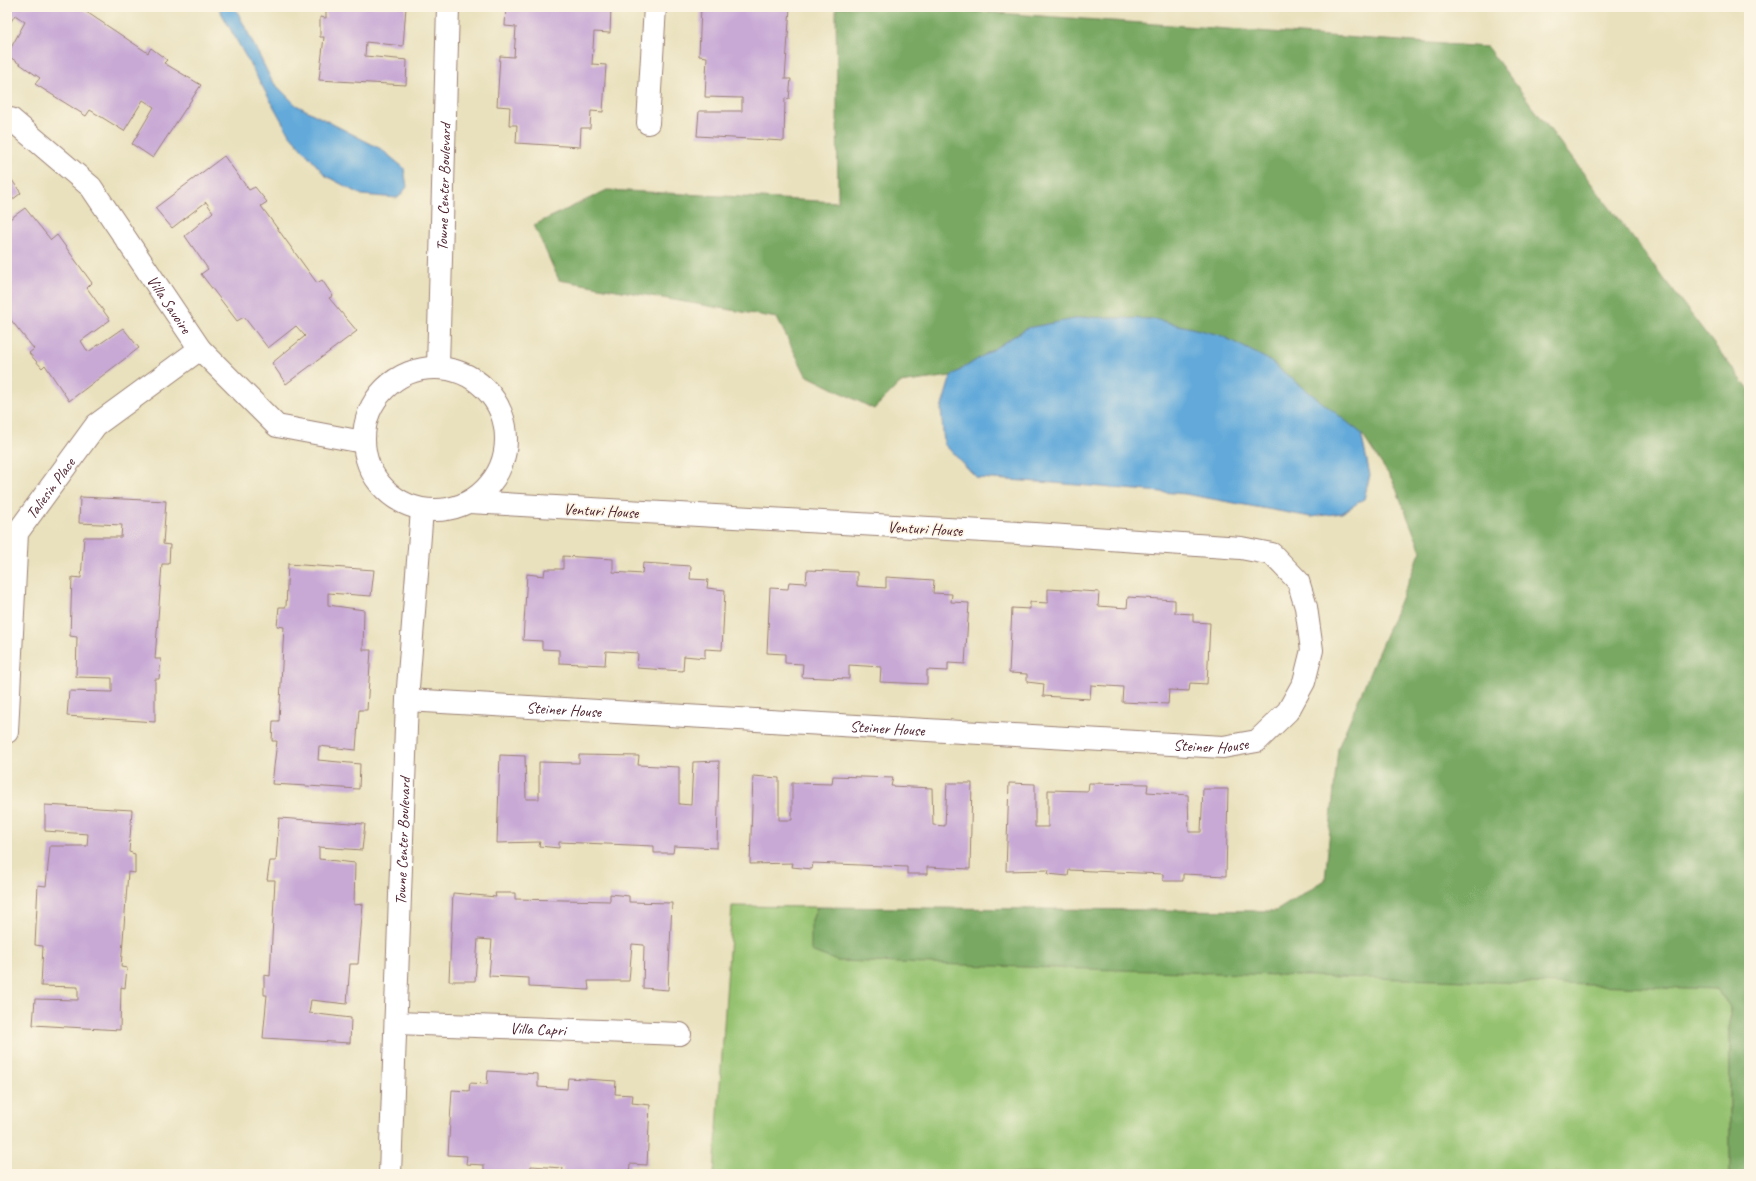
<svg xmlns="http://www.w3.org/2000/svg" width="1756" height="1181" viewBox="0 0 1756 1181" font-family="Caveat,sans-serif">
<rect width="100%" height="100%" fill="#fcf5e5"/>
<filter id="ink" filterUnits="userSpaceOnUse"><feTurbulence type="fractalNoise" baseFrequency=".025" numOctaves="2"/><feDisplacementMap in="SourceGraphic" scale="8" xChannelSelector="R" yChannelSelector="G"/><feConvolveMatrix kernelMatrix="1 2 1 2 8 2 1 2 1" color-interpolation-filters="sRGB"/></filter>
<filter id="wash" filterUnits="userSpaceOnUse"><feTurbulence type="fractalNoise" baseFrequency=".012" numOctaves="4" result="noise"/><feDisplacementMap in="SourceGraphic" scale="16" xChannelSelector="R" yChannelSelector="G"/><feGaussianBlur stdDeviation="0.9" result="paint"/><feColorMatrix in="noise" values="0 0 0 0 0 0 0 0 0 0 0 0 0 0 0 0 0 1.4 0 .05"/><feComposite in="paint" operator="in"/></filter>
<g filter="url(#wash)">
<rect width="100%" height="100%" fill="#e9e1bd"/>
<path fill="#95c270" stroke="#70704e" d="M732,906L817,907L811,923L1717,989L1730,1007V1174H714Z"/>
<path fill="#78a862" stroke="#616446" d="M836,7H911L1487,47L1749,390V1174H1730V1007L1717,989L837,961L811,951V923L817,907L1276,911L1325,880L1338,748L1421,551L1393,481L1361,433L1027,328L951,376L900,383L874,409L806,375L777,318L559,280L534,225L607,190L838,202Z"/>
<g fill="#64aada" stroke="#576482">
<path d="M218,7H235L272,81L296,105L381,149L404,168L407,187L398,198L362,195L326,176L289,134Z"/>
<path d="M1085,317L1154,319L1220,335L1267,359L1361,433L1370,475L1364,499L1342,513L1311,517L1185,494L1053,483L977,478L944,444L941,409L951,376L1027,328Z"/>
</g>
<g id="blocks">
<g fill="#c8a9d5">
<path d="M7,7H79L148,53L151,48L167,60L164,63L201,85L153,158L132,144L154,107L143,100L124,131L90,110L86,116L35,84L40,78L7,55L25,22L15,15L7,28Z"/>
<path d="M326,7H406L403,46L366,42L365,56L407,60L406,85L319,80L324,37H320V17L326,18Z"/>
<path d="M506,7H611L610,33L594,32L592,64L606,65L603,112L591,111L590,128H581L580,147L516,143L517,125H509L510,107L497,106L500,56L514,57L516,27L505,26Z"/>
<path d="M701,7H790L785,79H791L789,99L785,98L784,141L697,136L699,111H742V98L705,97L707,57L699,56Z"/>
<path d="M224,156L249,190L255,187L267,202L261,206L317,283L322,280L333,296L329,298L357,331L286,384L272,363L305,336L296,326L268,348L244,317L237,321L201,274L208,269L185,236L213,212L206,202L172,228L155,208Z"/>
<path d="M7,173L21,193L7,204Z"/>
<path d="M25,208L51,240L57,235L92,283L87,288L110,320L81,341L88,352L123,328L139,348L69,401L45,365L42,368L29,353L34,349L7,315V221Z"/>
<path d="M80,497L166,501L163,544L170,545L169,564H162L155,659H161L159,679H155V722L67,716L69,691L112,692V678L76,677L77,637L70,636L72,577L81,578L84,537H121L122,525L79,523Z"/>
<path d="M563,556L613,559V572L642,574L643,563L691,566L690,579L708,580L707,588L725,590L722,650L705,649V658L684,656L683,671L637,668L638,653L606,651L605,665L559,663V650L542,649V641L523,640L527,574L544,576L545,569H563Z"/>
<path d="M288,564L374,570L371,596L328,593V605L364,610L363,650H371L367,710H359L356,750L319,746L318,760L360,764L359,789L272,784L277,741H272L273,721H279L284,627L277,626L279,607H286Z"/>
<path d="M807,570L857,572V586L886,588V577L934,580L933,593L952,594L951,602L969,603L965,664L948,663V671L927,670V684L880,682L881,667L849,665V679L802,677L803,664L785,663V654L767,653L770,588L788,589L789,582L806,583Z"/>
<path d="M1048,589L1099,592L1098,606L1127,608L1128,597L1175,600V613L1193,614V622L1210,623L1207,684L1190,683L1189,691L1169,690L1168,704L1122,702L1123,687L1091,685L1090,699L1043,696L1044,684L1027,682V674L1009,673L1012,608L1030,609V602L1048,603Z"/>
<path d="M500,755L525,756L526,799H539V762L579,763V755L639,756L638,765L679,767V804L691,805L693,762L719,761L717,848L674,846L673,853H654V846L559,842V848L539,846L540,842L497,843Z"/>
<path d="M753,776L779,778V820H792V783L832,784L833,776L893,778L891,786L932,788L933,825L945,826L947,783H972L970,869L927,867V874H907V867L813,863L812,869L792,867L793,863L750,864Z"/>
<path d="M1009,783L1035,784V827H1048V790L1088,791L1089,783L1148,784L1147,792L1188,795L1189,832H1201L1203,789H1228L1226,876L1183,874V881H1163V874L1069,870L1068,876L1048,874L1049,870L1006,871Z"/>
<path d="M45,805L132,810L129,852L135,854V873L128,872L121,967L127,968L125,988L121,987L120,1030L33,1025L35,999L78,1000V987L41,986L43,946L35,945L38,885L46,886L50,846H87L88,834L45,831Z"/>
<path d="M279,818L365,824L362,850L319,847V859L355,863L354,905L363,904L358,964H350L347,1004L311,1000L309,1013L351,1018L350,1043L263,1038L267,995H264V975L270,976L275,880H267L270,861H276Z"/>
<path d="M453,893L496,897L495,893H515V899L610,901V894L629,896V902L672,903L668,990L643,988L644,945L632,944L629,981H588L589,990L529,987V978L489,976L492,940L478,939L475,981H449Z"/>
<path d="M488,1071L538,1074V1087L567,1089L568,1078L616,1081L615,1094L633,1095L632,1103L650,1105L647,1165L630,1164L629,1173L609,1171V1174H562L563,1168L531,1166L530,1174H484V1165L466,1164L467,1156L448,1155L452,1090L469,1091L470,1083L487,1084Z"/>
</g>
</g>
</g>
<g filter="url(#ink)">
<use href="#blocks" fill-opacity="0" stroke="#9a8074" stroke-width="1"/>
<g fill="none" stroke-linecap="round" stroke-linejoin="round">
<g stroke="#9a8074" stroke-width="24">
<g id="minor">
<path id="s1" d="M7,119H11L91,187L200,349L277,426L363,442"/>
<path d="M648,123L655,7"/>
<path id="s2" d="M438,366L448,7"/>
<circle cx="435" cy="439" r="71"/>
<path id="s3" d="M407,700L1223,747L1257,741L1288,711L1304,682L1312,650L1306,607L1298,581L1272,554L1241,548L1035,534L469,502"/>
<path id="s4" d="M7,732L17,533L96,425L200,349"/>
<path id="s5" d="M396,1023L680,1034"/>
<path id="s6" d="M390,1174L407,700L422,510"/>
</g>
</g>
<use href="#minor" stroke="#fff" stroke-width="22"/>
</g>
</g>
<g text-anchor="middle" stroke-width="3.5" stroke-linejoin="round" paint-order="stroke">
<g font-size="16" fill="#4a1f2b" stroke="#fcf5e5">
<text dy="6" stroke="none"><textPath href="#s2" startOffset="179">Towne Center Boulevard</textPath></text>
<text dy="6" stroke="none"><textPath href="#s1" startOffset="250">Villa Savoire</textPath></text>
<text dy="6" stroke="none"><textPath href="#s4" startOffset="255">Taliesin Place</textPath></text>
<text transform="translate(601 510) rotate(3)" y="6">Venturi House</text>
<text transform="translate(925 528) rotate(3)" y="6">Venturi House</text>
<text dy="6" stroke="none"><textPath href="#s3" startOffset="157">Steiner House</textPath></text>
<text dy="6" stroke="none"><textPath href="#s3" startOffset="481">Steiner House</textPath></text>
<text dy="6" stroke="none"><textPath href="#s3" startOffset="805">Steiner House</textPath></text>
<text dy="6" stroke="none"><textPath href="#s6" startOffset="333">Towne Center Boulevard</textPath></text>
<text dy="6" stroke="none"><textPath href="#s5" startOffset="142">Villa Capri</textPath></text>
</g>
</g>
<rect width="1756" height="1181" fill="none" stroke="#fcf5e5" stroke-width="24"/>
</svg>
